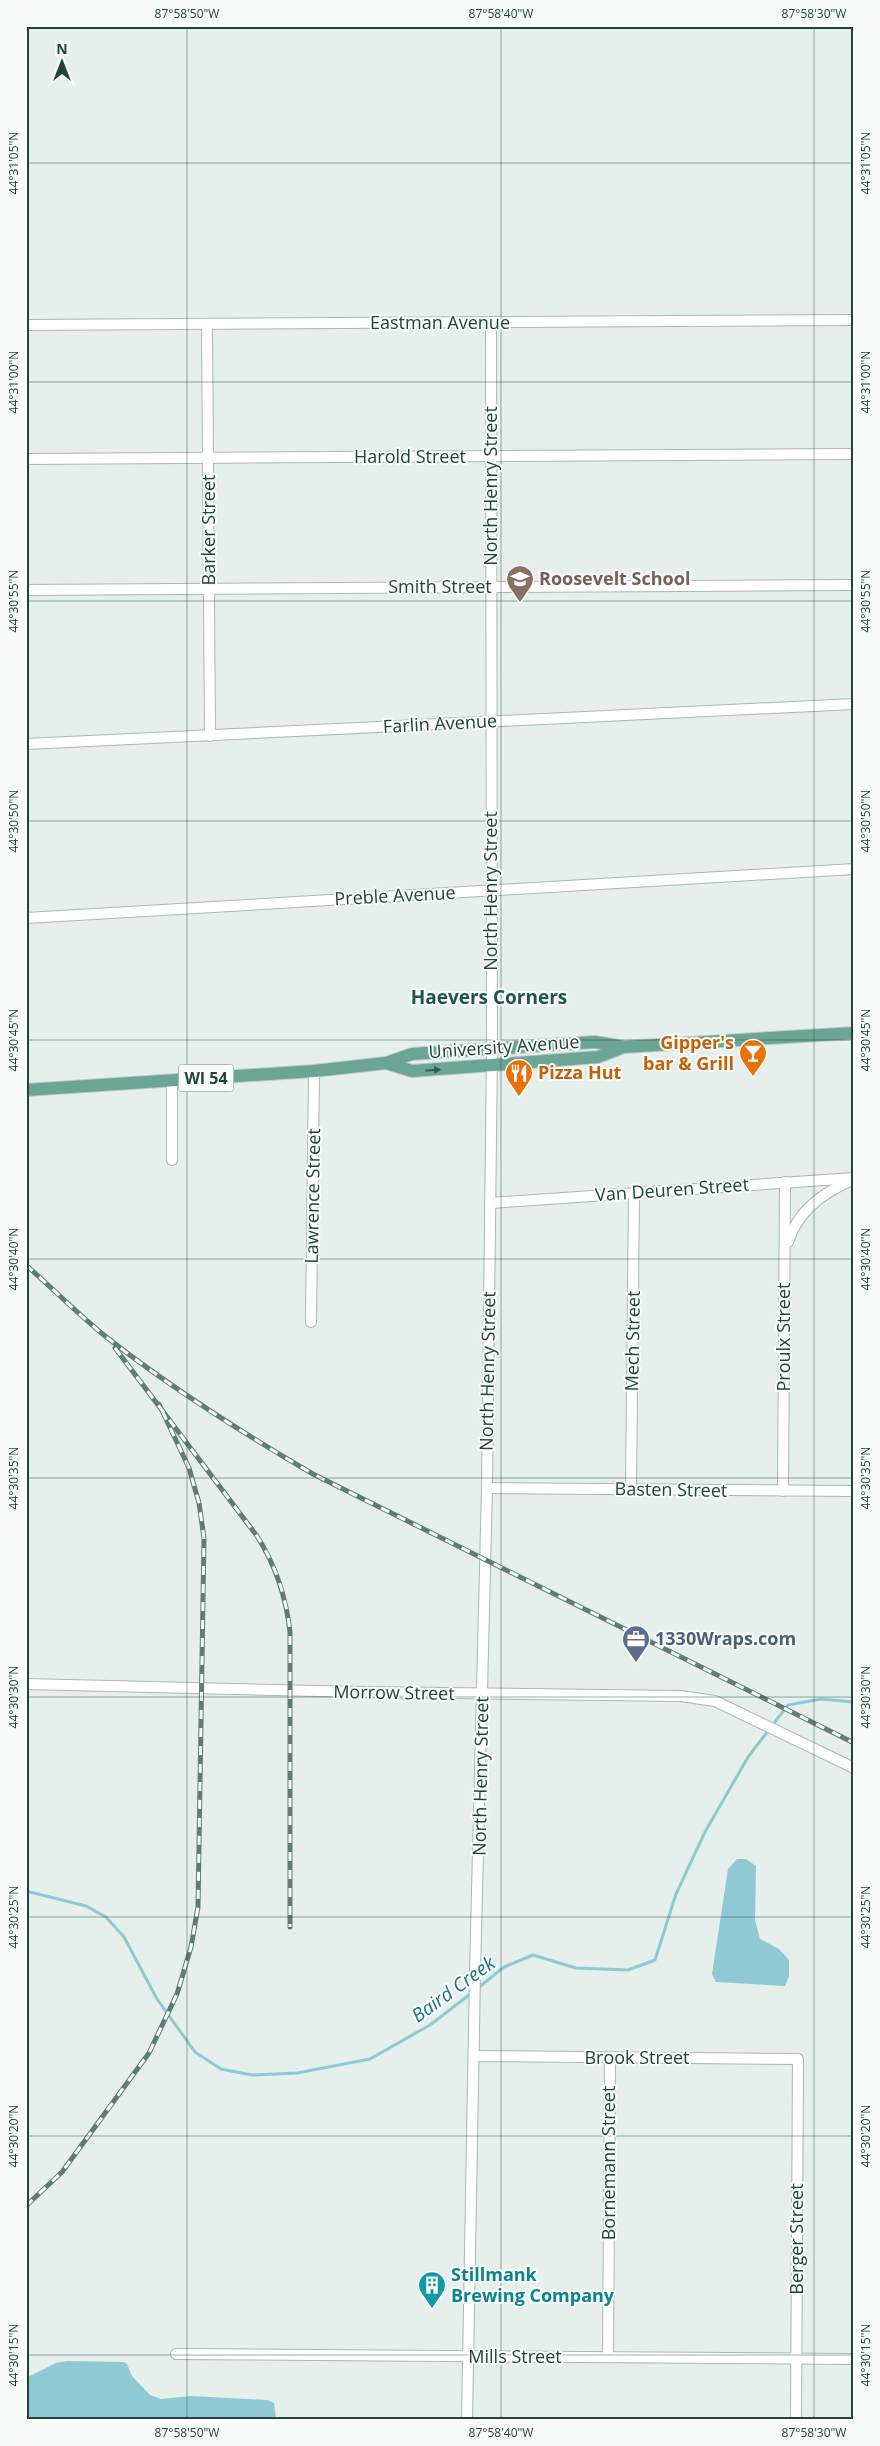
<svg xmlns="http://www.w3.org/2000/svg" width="880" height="2446" viewBox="0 0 880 2446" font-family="'Open Sans',sans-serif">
<rect width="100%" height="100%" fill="#e6efeb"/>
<g fill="#8ec9d4">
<path d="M737,1859H746L756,1866L755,1920L760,1939L779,1949L789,1960V1976L785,1986L716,1982L712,1974L728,1869Z"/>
<path d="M67,2361L124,2362L127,2364L132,2376L150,2395L161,2399L190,2396L267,2400L274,2403L276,2420H26V2378L56,2363Z"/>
</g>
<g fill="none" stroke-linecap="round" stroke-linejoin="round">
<g stroke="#8ec9d4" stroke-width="3">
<path d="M26,1891L86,1906L106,1917L124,1937L157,1999L195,2052L221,2069L252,2075L297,2073L370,2059L430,2025L473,1992"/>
<path d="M478,1988L504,1967L533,1955L576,1968L628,1970L655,1960L676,1894L705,1832L748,1757L788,1705L821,1699L854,1702"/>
</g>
<g stroke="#a8b8b2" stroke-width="12">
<g id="minor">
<path d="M207,324L210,736"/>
<path d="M26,325L854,320"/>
<path d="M26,459L854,454"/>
<path d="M26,590L854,585"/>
<path d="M26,744L854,704"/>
<path d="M26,918L854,869"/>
<path d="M172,1080V1160"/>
<path d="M490,1203L854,1178"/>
<path d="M788,1242C798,1211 821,1194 850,1181"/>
<path d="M311,1322L314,1071"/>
<path d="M487,1488L854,1491"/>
<path d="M631,1489L634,1193"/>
<path d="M783,1491L785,1182"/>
<path d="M26,1684L361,1692L680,1696L715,1701L854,1768"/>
<path d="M475,2056L798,2059L796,2420"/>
<path d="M176,2354L854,2359"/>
<path d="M608,2357L610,2058"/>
<path d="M467,2420L475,1973L487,1488L492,1049L491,322"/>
</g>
</g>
<g stroke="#c2cac8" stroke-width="14">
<g id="major">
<path d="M386,1063L412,1071L598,1057L624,1047"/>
<path d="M26,1090L314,1071L386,1063L412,1054L595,1042L624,1047L854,1033"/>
</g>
</g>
<use href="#minor" stroke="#fff" stroke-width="10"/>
<use href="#major" stroke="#6aa596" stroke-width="12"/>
<g stroke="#5f7d75" stroke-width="5">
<g id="rail">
<path d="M26,1265C52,1288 78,1314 105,1336C171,1388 241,1432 313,1474L854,1743"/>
<path d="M115,1348L257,1536C276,1566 286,1596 290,1632V1927"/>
<path d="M26,2206L62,2172L149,2053L177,1994L191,1947L198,1907L204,1538L199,1503L189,1468L159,1404"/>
</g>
</g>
<use href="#rail" stroke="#f7fbf9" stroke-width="3" stroke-dasharray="9" stroke-linecap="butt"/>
</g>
<defs><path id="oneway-solid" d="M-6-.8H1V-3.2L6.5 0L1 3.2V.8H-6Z" transform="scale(1.25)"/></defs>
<use fill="#365b51" href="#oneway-solid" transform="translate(433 1070) rotate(-4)"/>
<path fill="none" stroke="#24423a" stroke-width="1" stroke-opacity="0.45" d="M187,26V2420M501,26V2420M814,26V2420M26,163H854M26,382H854M26,601H854M26,821H854M26,1040H854M26,1259H854M26,1478H854M26,1697H854M26,1917H854M26,2136H854M26,2355H854"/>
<defs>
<g id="school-pin" transform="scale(1.4375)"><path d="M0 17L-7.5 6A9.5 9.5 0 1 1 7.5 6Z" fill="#8d6e63" stroke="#f7fbf9"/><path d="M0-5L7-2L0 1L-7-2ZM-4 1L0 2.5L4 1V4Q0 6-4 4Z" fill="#fff"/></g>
<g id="bar-pin" transform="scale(1.4375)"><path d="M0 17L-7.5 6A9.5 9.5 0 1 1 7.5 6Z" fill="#e8710a" stroke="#f7fbf9"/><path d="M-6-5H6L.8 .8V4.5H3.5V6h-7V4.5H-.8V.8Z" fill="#fff"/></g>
<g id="restaurant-pin" transform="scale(1.4375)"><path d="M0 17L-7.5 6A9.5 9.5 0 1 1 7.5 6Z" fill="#e8710a" stroke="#f7fbf9"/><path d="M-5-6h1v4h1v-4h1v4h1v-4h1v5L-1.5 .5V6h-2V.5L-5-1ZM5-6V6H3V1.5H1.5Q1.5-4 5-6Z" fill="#fff"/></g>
<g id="office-pin" transform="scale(1.4375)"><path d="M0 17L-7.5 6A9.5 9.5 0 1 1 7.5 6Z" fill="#5c6f8a" stroke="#f7fbf9"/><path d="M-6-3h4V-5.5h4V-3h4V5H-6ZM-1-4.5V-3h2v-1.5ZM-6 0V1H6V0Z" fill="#fff"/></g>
<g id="building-pin" transform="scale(1.4375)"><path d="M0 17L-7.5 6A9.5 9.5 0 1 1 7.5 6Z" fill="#0f9aa8" stroke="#f7fbf9"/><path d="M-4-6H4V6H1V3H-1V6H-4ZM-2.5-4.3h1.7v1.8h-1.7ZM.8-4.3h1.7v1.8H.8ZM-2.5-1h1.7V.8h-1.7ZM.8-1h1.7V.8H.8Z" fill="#fff"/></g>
</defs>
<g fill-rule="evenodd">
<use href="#school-pin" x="520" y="579"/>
<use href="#bar-pin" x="753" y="1053"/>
<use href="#restaurant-pin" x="519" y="1073"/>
<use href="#office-pin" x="636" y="1639"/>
<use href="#building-pin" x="432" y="2285"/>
</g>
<g text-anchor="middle" stroke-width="4" stroke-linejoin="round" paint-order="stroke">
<rect fill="#f7fbf9" stroke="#637a73" stroke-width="1" x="178.5" y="1064.5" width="55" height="27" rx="4"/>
<g font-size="16" font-weight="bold" fill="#24423a">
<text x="206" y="1084">WI 54</text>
</g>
<g font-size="18" fill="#24423a" stroke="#f7fbf9">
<text x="440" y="329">Eastman Avenue</text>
<text x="410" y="463">Harold Street</text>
<text transform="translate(491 486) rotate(-90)" y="6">North Henry Street</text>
<text transform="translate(209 530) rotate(-90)" y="6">Barker Street</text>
<text x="440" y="593">Smith Street</text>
<text transform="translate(440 724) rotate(-3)" y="6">Farlin Avenue</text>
<text transform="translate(491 891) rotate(-90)" y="6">North Henry Street</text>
<text transform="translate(395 896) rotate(-3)" y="6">Preble Avenue</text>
<text transform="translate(504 1047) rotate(-4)" y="6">University Avenue</text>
<text transform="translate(672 1190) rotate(-4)" y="6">Van Deuren Street</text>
<text transform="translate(313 1196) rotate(-89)" y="6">Lawrence Street</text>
<text transform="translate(784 1337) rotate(-90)" y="6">Proulx Street</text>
<text transform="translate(633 1341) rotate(-89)" y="6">Mech Street</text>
<text transform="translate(488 1371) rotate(-89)" y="6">North Henry Street</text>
<text transform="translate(671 1490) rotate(1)" y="6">Basten Street</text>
<text transform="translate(394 1693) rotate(1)" y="6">Morrow Street</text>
<text transform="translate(481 1776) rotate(-89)" y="6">North Henry Street</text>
<text x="637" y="2064">Brook Street</text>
<text transform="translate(609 2163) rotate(-90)" y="6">Bornemann Street</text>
<text transform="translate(797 2239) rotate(-90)" y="6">Berger Street</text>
<text x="515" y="2363">Mills Street</text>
</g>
<g font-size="18" font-weight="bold" fill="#785e54" stroke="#f7fbf9" text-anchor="start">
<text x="539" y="585">Roosevelt School</text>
</g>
<g font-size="18" font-weight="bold" fill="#c56008" stroke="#f7fbf9" text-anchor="end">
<text x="734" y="1049">Gipper's<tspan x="734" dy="21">bar &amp; Grill</tspan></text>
<text x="538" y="1079" text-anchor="start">Pizza Hut</text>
</g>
<g font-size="18" font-weight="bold" fill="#4e5e75" stroke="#f7fbf9" text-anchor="start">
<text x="655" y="1645">1330Wraps.com</text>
</g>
<g font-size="18" font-weight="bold" fill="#0d838f" stroke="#f7fbf9" text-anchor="start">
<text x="451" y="2281">Stillmank<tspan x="451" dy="21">Brewing Company</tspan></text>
</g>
<g font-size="19" font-weight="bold" fill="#1f5548" stroke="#f7fbf9">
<text x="489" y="1004">Haevers Corners</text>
</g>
<g font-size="19" font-style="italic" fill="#1c6f80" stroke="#f7fbf9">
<text transform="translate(453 1989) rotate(-36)" y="7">Baird Creek</text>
</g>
</g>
<rect width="880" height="2446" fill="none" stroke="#f7fbf9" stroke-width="55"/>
<g transform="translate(62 62)" stroke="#f7fbf9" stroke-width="4" paint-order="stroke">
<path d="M0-4L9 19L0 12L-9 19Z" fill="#24423a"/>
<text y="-8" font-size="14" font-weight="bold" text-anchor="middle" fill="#24423a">N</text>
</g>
<rect x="28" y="28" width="824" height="2390" fill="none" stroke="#24423a" stroke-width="2"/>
<g font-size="12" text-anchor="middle" fill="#24423a">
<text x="187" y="18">87°58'50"W</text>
<text x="501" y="18">87°58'40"W</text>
<text x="814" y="18">87°58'30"W</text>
<text transform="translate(14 163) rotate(-90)" y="4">44°31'05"N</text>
<text transform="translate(866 163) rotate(-90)" y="4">44°31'05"N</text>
<text transform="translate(14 382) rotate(-90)" y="4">44°31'00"N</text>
<text transform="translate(866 382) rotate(-90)" y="4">44°31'00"N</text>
<text transform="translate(14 601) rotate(-90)" y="4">44°30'55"N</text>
<text transform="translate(866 601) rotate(-90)" y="4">44°30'55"N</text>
<text transform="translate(14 821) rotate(-90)" y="4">44°30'50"N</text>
<text transform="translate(866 821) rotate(-90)" y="4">44°30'50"N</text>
<text transform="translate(14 1040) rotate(-90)" y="4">44°30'45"N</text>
<text transform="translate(866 1040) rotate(-90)" y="4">44°30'45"N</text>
<text transform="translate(14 1259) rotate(-90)" y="4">44°30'40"N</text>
<text transform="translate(866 1259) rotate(-90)" y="4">44°30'40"N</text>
<text transform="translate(14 1478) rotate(-90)" y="4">44°30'35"N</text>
<text transform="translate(866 1478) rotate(-90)" y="4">44°30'35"N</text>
<text transform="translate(14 1697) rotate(-90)" y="4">44°30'30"N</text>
<text transform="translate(866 1697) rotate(-90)" y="4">44°30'30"N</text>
<text transform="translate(14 1917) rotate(-90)" y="4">44°30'25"N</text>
<text transform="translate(866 1917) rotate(-90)" y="4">44°30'25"N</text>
<text transform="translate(14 2136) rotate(-90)" y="4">44°30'20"N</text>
<text transform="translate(866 2136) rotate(-90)" y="4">44°30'20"N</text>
<text transform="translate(14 2355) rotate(-90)" y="4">44°30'15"N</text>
<text transform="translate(866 2355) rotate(-90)" y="4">44°30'15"N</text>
<text x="187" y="2437">87°58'50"W</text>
<text x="501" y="2437">87°58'40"W</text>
<text x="814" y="2437">87°58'30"W</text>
</g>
</svg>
